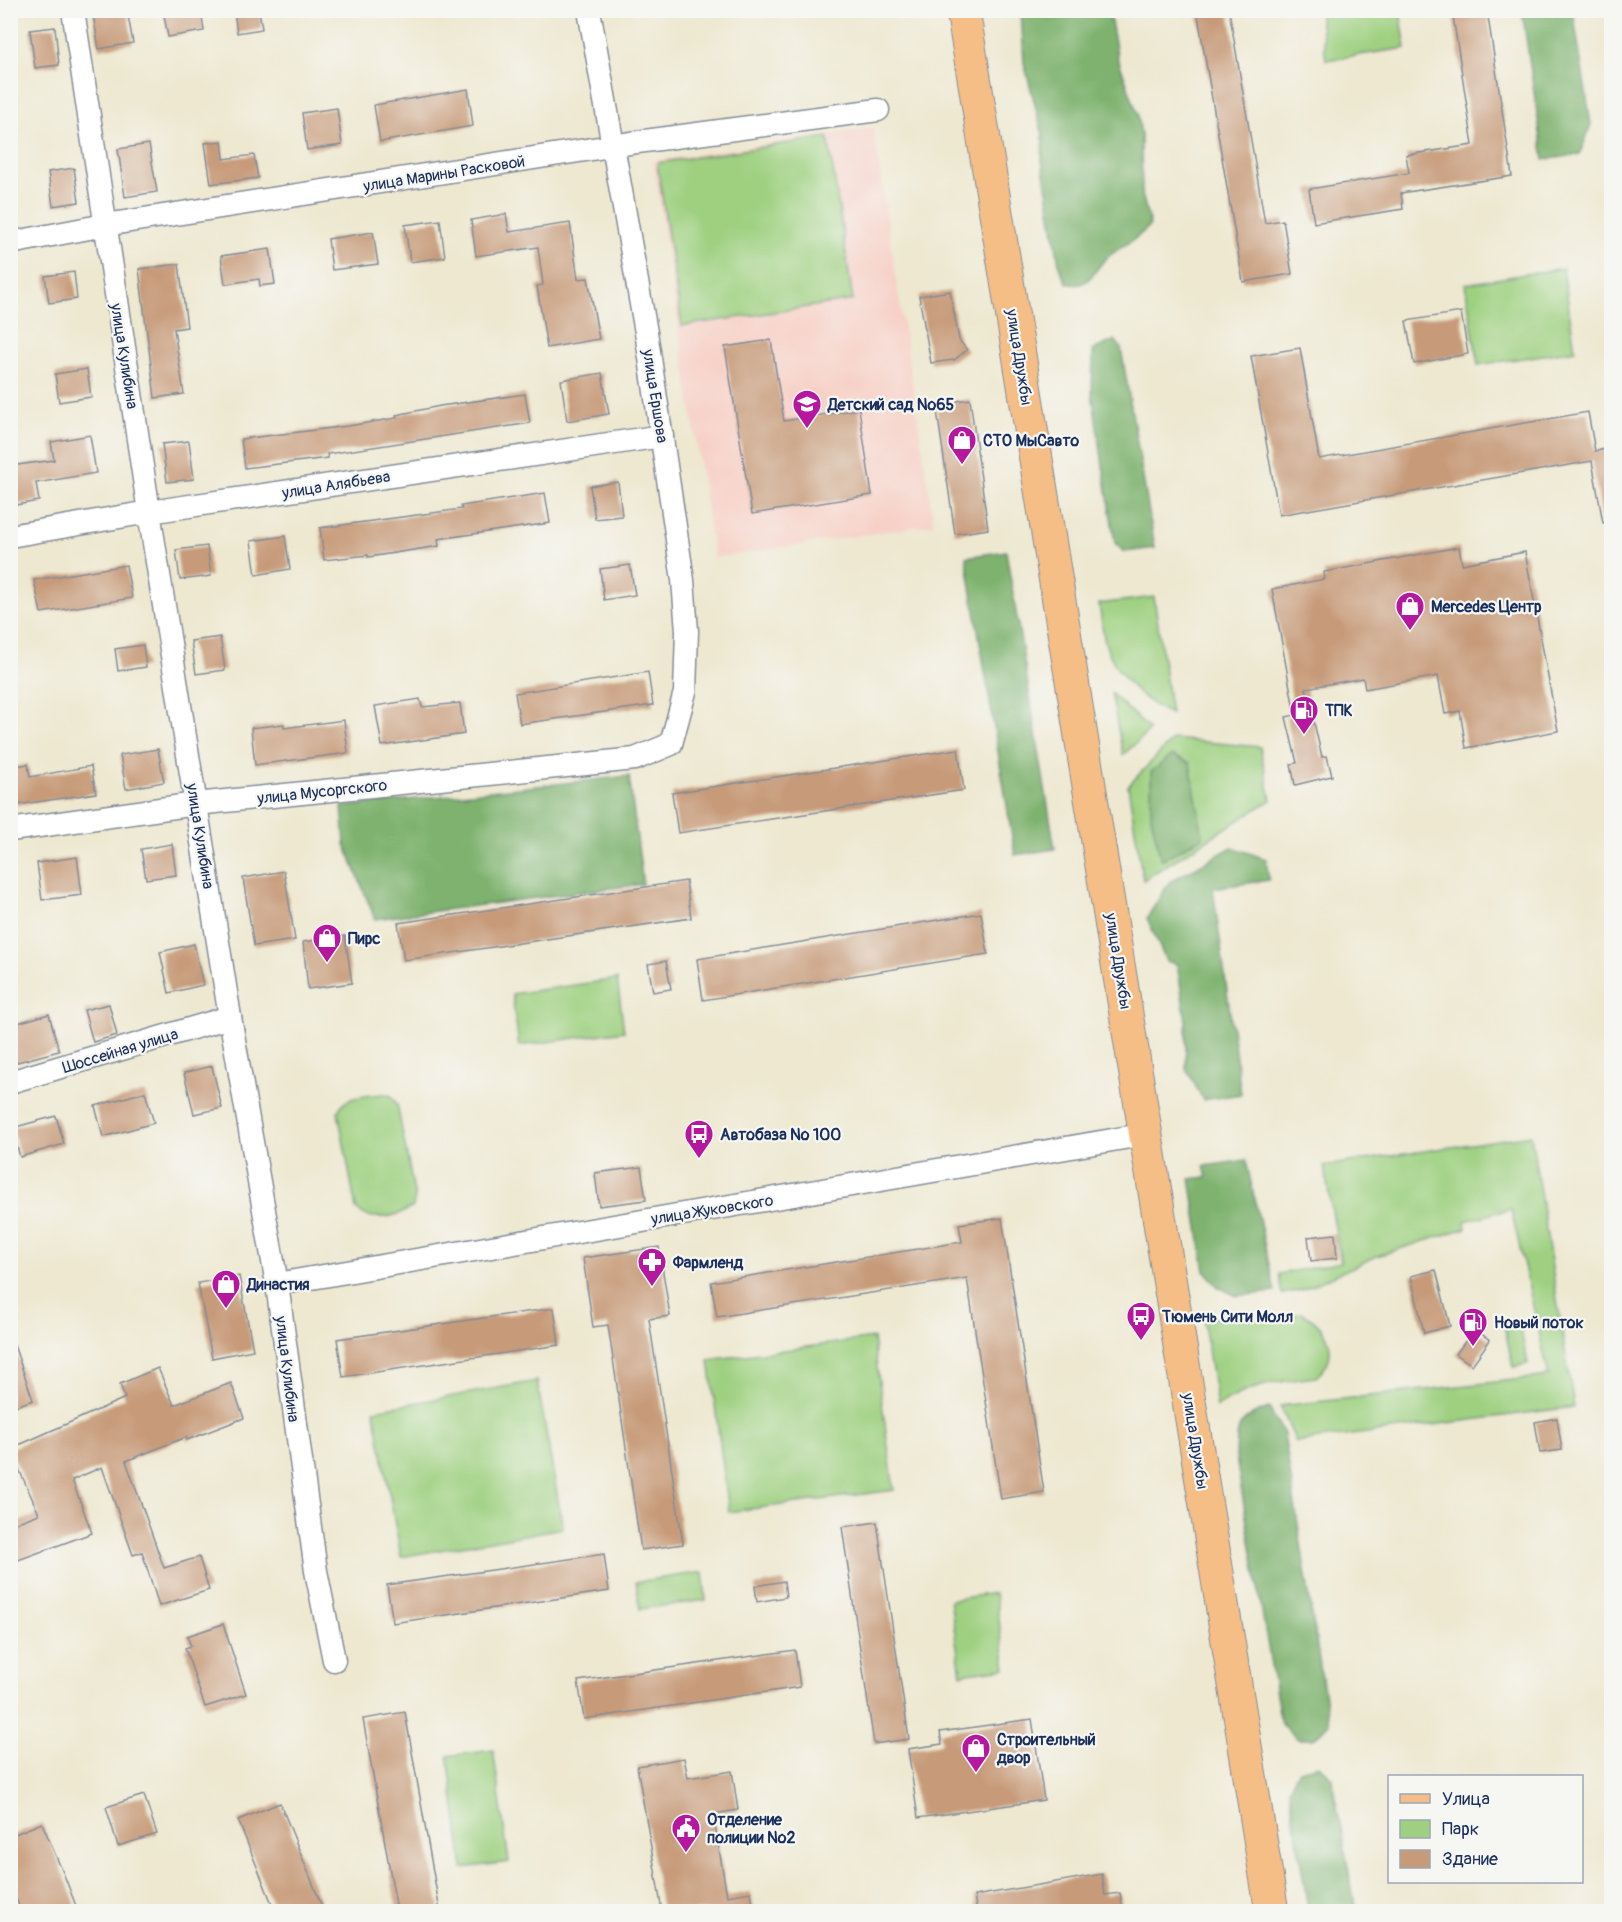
<svg xmlns="http://www.w3.org/2000/svg" width="1622" height="1922" viewBox="0 0 1622 1922" font-family="Pangolin,sans-serif">
<rect width="100%" height="100%" fill="#f6f6f2"/>
<filter id="ink" filterUnits="userSpaceOnUse"><feTurbulence type="fractalNoise" baseFrequency=".0167" numOctaves="2"/><feDisplacementMap in="SourceGraphic" scale="12" xChannelSelector="R" yChannelSelector="G"/><feConvolveMatrix kernelMatrix="1 2 1 2 8 2 1 2 1" color-interpolation-filters="sRGB"/></filter>
<filter id="wash" filterUnits="userSpaceOnUse"><feTurbulence type="fractalNoise" baseFrequency=".008" numOctaves="4" result="noise"/><feDisplacementMap in="SourceGraphic" scale="24" xChannelSelector="R" yChannelSelector="G"/><feGaussianBlur stdDeviation="1.35" result="paint"/><feColorMatrix in="noise" values="0 0 0 0 0 0 0 0 0 0 0 0 0 0 0 0 0 1.4 0 .05"/><feComposite in="paint" operator="in"/></filter>
<g filter="url(#wash)">
<rect width="100%" height="100%" fill="#eee8d0"/>
<path fill="#f7d1c8" d="M873,128L934,524L714,558L653,161Z"/>
<g fill="#9ed080" stroke="#5c806f" stroke-width="1.5">
<path d="M1319,11H1400L1406,48L1326,60Z"/>
<path d="M828,137L853,300L682,326L657,163Z"/>
<path d="M1563,268L1575,350L1478,365L1465,284Z"/>
<path d="M1154,597L1171,714C1144,703 1120,678 1108,651C1102,638 1102,619 1099,604Z"/>
<path d="M1111,693L1150,730L1123,755Z"/>
<path d="M1173,739L1260,747L1271,800L1143,880L1128,786Z"/>
<path d="M617,979L624,1031L519,1046L512,994Z"/>
<path d="M384,1094L391,1096L397,1104L415,1197L413,1207C397,1217 370,1223 356,1209L338,1112C343,1095 368,1096 384,1094Z"/>
<path d="M1531,1135L1574,1407L1296,1442L1280,1406L1549,1376L1511,1209L1465,1221L1466,1228L1377,1256L1302,1290L1282,1294L1279,1274L1341,1262L1324,1166Z"/>
<path d="M1302,1313C1327,1327 1343,1354 1316,1377C1279,1381 1248,1385 1217,1407L1203,1317L1270,1319Z"/>
<path d="M1519,1321L1528,1364L1513,1367L1504,1324Z"/>
<path d="M873,1338L894,1490L729,1512L709,1360Z"/>
<path d="M537,1381L563,1528L401,1557L374,1410Z"/>
<path d="M703,1572L706,1600L640,1609L636,1582Z"/>
<path d="M995,1593L1006,1668L961,1674L950,1600Z"/>
<path d="M493,1750L509,1862L463,1868L448,1756Z"/>
</g>
<g fill="#7eb26e" stroke="#4c7066" stroke-width="1.5">
<path d="M1021,11H1109L1118,59L1138,115L1141,135L1142,194L1150,225C1138,240 1122,245 1108,257C1099,264 1095,275 1085,282C1079,286 1073,285 1067,283L1060,270L1042,161L1043,135L1024,63Z"/>
<path d="M1522,11H1573L1591,124L1580,154L1544,160Z"/>
<path d="M1115,340L1121,348L1155,548L1125,552L1115,543L1092,394L1093,350Z"/>
<path d="M1006,551L1055,849L1015,855L966,557Z"/>
<path d="M1172,755L1190,763L1203,837L1161,860L1151,817V772Z"/>
<path d="M629,776L643,884L375,919L345,844L342,807Z"/>
<path d="M1232,847L1266,859L1269,880L1213,888L1241,1094L1203,1100L1186,1068V1021L1177,964L1166,961L1147,918L1169,882Z"/>
<path d="M1246,1160L1275,1292L1237,1296L1218,1287L1205,1271L1190,1179L1207,1177L1204,1166Z"/>
<path d="M1269,1408L1284,1434L1329,1724L1314,1739H1298L1281,1724L1236,1458C1237,1424 1237,1420 1269,1408Z"/>
<path d="M1319,1765L1332,1778L1355,1906L1340,1911L1308,1909L1289,1788L1299,1770Z"/>
</g>
<g id="blocks">
<g fill="#c79b7a">
<path d="M116,10H127L133,43L99,49L93,14Z"/>
<path d="M163,10H201L204,31L168,37Z"/>
<path d="M234,10H259L262,29L237,33Z"/>
<path d="M1197,10H1229L1265,223L1283,220L1292,274L1243,282Z"/>
<path d="M1452,10H1487L1512,176L1401,193L1403,209L1314,223L1309,189L1409,173L1406,155L1473,145Z"/>
<path d="M55,27L59,65L35,68L30,30Z"/>
<path d="M468,89L473,126L380,142L374,105Z"/>
<path d="M337,108L342,145L307,150L302,113Z"/>
<path d="M222,141L224,159L254,155L258,178L211,184L205,143Z"/>
<path d="M149,144L157,192L125,197L118,149Z"/>
<path d="M74,168L79,202L53,206L48,172Z"/>
<path d="M506,214L509,232L570,223L578,279L588,278L599,339L547,348L537,286L543,285L538,247L476,256L471,220Z"/>
<path d="M440,220L445,257L410,262L405,225Z"/>
<path d="M373,232L378,264L332,270L328,239Z"/>
<path d="M270,249L275,284L260,286L259,279L225,284L221,256Z"/>
<path d="M179,264L187,327L174,329L184,394L155,398L139,269Z"/>
<path d="M74,272L77,299L49,303L45,276Z"/>
<path d="M950,291L959,340L967,350L954,360L931,363L919,296Z"/>
<path d="M1461,312L1468,354L1414,364L1406,321Z"/>
<path d="M771,340L784,421L859,409L872,495L752,514L725,347Z"/>
<path d="M1300,348L1319,459L1588,412L1595,451L1611,448V522L1603,523L1592,461L1279,515L1251,356Z"/>
<path d="M87,369L91,397L59,402L55,374Z"/>
<path d="M602,373L609,414L567,421L561,380Z"/>
<path d="M525,394L530,423L327,454L328,458L245,468L241,439L348,426L397,418L396,415L440,406Z"/>
<path d="M970,399L988,529L955,534L936,404Z"/>
<path d="M90,435L96,473L36,483L39,501L10,506V466L54,460L51,442Z"/>
<path d="M189,441L194,479L167,482L162,444Z"/>
<path d="M618,482L622,516L595,519L590,486Z"/>
<path d="M545,493L550,523L438,539L439,546L368,557V555L324,560L320,528L462,509L461,506Z"/>
<path d="M285,536L290,569L256,575L251,541Z"/>
<path d="M207,546L211,576L180,580L176,550Z"/>
<path d="M1459,547L1462,564L1525,552L1558,731L1466,748L1460,711L1445,714L1438,676L1365,689L1363,678L1306,688L1322,757L1327,756L1332,776L1295,785L1291,764L1297,763L1286,717L1295,715L1272,589L1325,579L1324,572Z"/>
<path d="M126,565L132,598L41,613L34,580Z"/>
<path d="M630,565L635,595L604,600L600,569Z"/>
<path d="M220,637L225,670L196,674L191,641Z"/>
<path d="M143,645L146,667L118,671L115,649Z"/>
<path d="M648,672L653,705L520,724L515,693Z"/>
<path d="M420,699L422,707L460,703L464,734L382,746L375,706Z"/>
<path d="M344,720L348,753L255,765L251,728L284,724V728Z"/>
<path d="M158,749L164,782L126,789L120,755Z"/>
<path d="M958,749L964,790L678,833L672,793Z"/>
<path d="M28,764L30,777L91,766L96,793L10,806V767Z"/>
<path d="M172,844L176,875L146,879L141,849Z"/>
<path d="M77,857L82,895L42,900L37,863Z"/>
<path d="M284,871L295,940L254,946L243,878Z"/>
<path d="M686,881L691,918L404,960L398,923Z"/>
<path d="M981,913L988,954L703,1000L697,959Z"/>
<path d="M345,936L352,983L308,989L303,942Z"/>
<path d="M194,944L203,985L169,993L160,952Z"/>
<path d="M666,961L671,989L653,992L648,964Z"/>
<path d="M109,1004L117,1035L93,1042L84,1010Z"/>
<path d="M49,1014L59,1051L10,1064V1025Z"/>
<path d="M212,1066L222,1108L194,1114L184,1073Z"/>
<path d="M145,1092L154,1123L103,1137L95,1106Z"/>
<path d="M56,1116L64,1144L20,1157L12,1128Z"/>
<path d="M641,1167L646,1200L599,1206L595,1173Z"/>
<path d="M1002,1218L1044,1492L1001,1499L967,1278L717,1317L711,1282L962,1242L959,1224Z"/>
<path d="M1335,1234L1337,1258L1311,1261L1308,1237Z"/>
<path d="M659,1247L670,1316L649,1319L683,1544L641,1550L608,1325L593,1327L583,1258Z"/>
<path d="M1436,1270L1450,1326L1424,1333L1411,1276Z"/>
<path d="M239,1276L253,1350L212,1358L198,1283Z"/>
<path d="M554,1308L559,1345L343,1377L337,1339Z"/>
<path d="M1474,1329L1490,1340L1472,1365L1456,1354Z"/>
<path d="M13,1342L33,1400L10,1408V1343Z"/>
<path d="M158,1368L174,1405L231,1383L244,1418L187,1440L186,1437L126,1461L164,1568L199,1557L209,1590L159,1606L142,1552L133,1555L102,1467L72,1480L92,1533L10,1563V1525L39,1514L10,1449L125,1398L120,1384Z"/>
<path d="M1557,1418L1562,1450L1540,1453L1535,1422Z"/>
<path d="M877,1522L909,1739L874,1744L842,1527Z"/>
<path d="M604,1554L609,1591L393,1623L387,1585Z"/>
<path d="M784,1581L786,1597L757,1602L755,1586Z"/>
<path d="M223,1624L246,1694L205,1707L185,1648L191,1646L187,1636Z"/>
<path d="M795,1650L800,1687L584,1719L578,1681Z"/>
<path d="M405,1712L440,1911H397L363,1719Z"/>
<path d="M1032,1719L1044,1800L918,1818L908,1749L942,1744L940,1732Z"/>
<path d="M684,1758L688,1778L732,1771L738,1810L713,1814L727,1896L751,1892L754,1911H662L637,1766Z"/>
<path d="M144,1795L157,1834L118,1846L106,1807Z"/>
<path d="M280,1803L324,1911H275L238,1820Z"/>
<path d="M42,1823L64,1875L78,1911H21L10,1883V1836Z"/>
<path d="M1102,1874L1105,1895L1120,1893L1123,1911H977L974,1896Z"/>
</g>
</g>
</g>
<g filter="url(#ink)">
<use href="#blocks" fill-opacity="0" stroke="#848c97" stroke-width="1.5"/>
<g fill="none" stroke-linecap="round" stroke-linejoin="round">
<g stroke="#848c97" stroke-width="25">
<g id="street">
<path d="M73,10L149,512L230,1017L277,1284L316,1571L334,1660"/>
<path d="M10,243L105,225L637,142L878,110"/>
<path d="M10,536L149,512L662,436"/>
<path d="M10,830L196,804L635,759L671,744L685,692L687,631L683,580L647,338L589,10"/>
<path d="M10,1082L230,1017"/>
<path d="M277,1284L1147,1134"/>
</g>
</g>
<g stroke="#848c97" stroke-width="35">
<path id="primary" d="M963,10L1272,1912"/>
</g>
<use href="#street" stroke="#fff" stroke-width="22"/>
<use href="#primary" stroke="#f6be87" stroke-width="33"/>
</g>
</g>
<defs>
<g id="school-pin" transform="scale(1.5)"><path d="M0 17L-7.5 6A9.5 9.5 0 1 1 7.5 6Z" fill="#b5179e" stroke="#f6f6f2"/><path d="M0-5L7-2L0 1L-7-2ZM-4 1L0 2.5L4 1V4Q0 6-4 4Z" fill="#fff"/></g>
<g id="shop-pin" transform="scale(1.5)"><path d="M0 17L-7.5 6A9.5 9.5 0 1 1 7.5 6Z" fill="#b5179e" stroke="#f6f6f2"/><path d="M-5-2.5h2.3a2.7 3.5 0 0 1 5.4 0H5L5.5 6h-11ZM-1.5-2.5h3a1.5 2.3 0 0 0-3 0Z" fill="#fff"/></g>
<g id="fuel-pin" transform="scale(1.5)"><path d="M0 17L-7.5 6A9.5 9.5 0 1 1 7.5 6Z" fill="#b5179e" stroke="#f6f6f2"/><path d="M-5.5-6h7V0h2V4h1.3V-2.5L3-4.5l.8-.8L6-3V5H2.5V1h-1V6h-7ZM-4.2-4.7v3.2H.2V-4.7Z" fill="#fff"/></g>
<g id="bus-pin" transform="scale(1.5)"><path d="M0 17L-7.5 6A9.5 9.5 0 1 1 7.5 6Z" fill="#b5179e" stroke="#f6f6f2"/><path d="M-5-6H5V4H4V6H2V4H-2V6H-4V4H-5ZM-3.5-4V0h7V-4ZM-3.5 1.2v1.5H-2V1.2ZM2 1.2v1.5H3.5V1.2Z" fill="#fff"/></g>
<g id="pharmacy-pin" transform="scale(1.5)"><path d="M0 17L-7.5 6A9.5 9.5 0 1 1 7.5 6Z" fill="#b5179e" stroke="#f6f6f2"/><path d="M-2-6h4v4h4v4h-4v4h-4v-4h-4v-4h4Z" fill="#fff"/></g>
<g id="civic-pin" transform="scale(1.5)"><path d="M0 17L-7.5 6A9.5 9.5 0 1 1 7.5 6Z" fill="#b5179e" stroke="#f6f6f2"/><path d="M-.6-6.5H3V-4.5H.6V-3L4-1V1h2V6H-6V1h2V-1L-.6-3ZM-1.2 2.5V6h2.4V2.5Z" fill="#fff"/></g>
</defs>
<g fill-rule="evenodd">
<use href="#school-pin" x="807" y="404"/>
<use href="#shop-pin" x="962" y="440"/>
<use href="#shop-pin" x="1410" y="606"/>
<use href="#fuel-pin" x="1304" y="710"/>
<use href="#shop-pin" x="327" y="938"/>
<use href="#bus-pin" x="699" y="1134"/>
<use href="#pharmacy-pin" x="652" y="1262"/>
<use href="#shop-pin" x="226" y="1284"/>
<use href="#bus-pin" x="1141" y="1316"/>
<use href="#fuel-pin" x="1473" y="1322"/>
<use href="#shop-pin" x="976" y="1748"/>
<use href="#civic-pin" x="686" y="1828"/>
</g>
<g text-anchor="middle" stroke-width="4.5" stroke-linejoin="round" paint-order="stroke">
<g font-size="16" fill="#1b2f5e" stroke="#f6f6f2">
<text transform="translate(444 173) rotate(-9)" y="6">улица Марины Расковой</text>
<text transform="translate(125 356) rotate(81)" y="6">улица Кулибина</text>
<text transform="translate(1020 357) rotate(81)" y="6">улица Дружбы</text>
<text transform="translate(656 396) rotate(81)" y="6">улица Ершова</text>
<text transform="translate(336 484) rotate(-9)" y="6">улица Алябьева</text>
<text transform="translate(322 791) rotate(-6)" y="6">улица Мусоргского</text>
<text transform="translate(201 836) rotate(81)" y="6">улица Кулибина</text>
<text transform="translate(1119 961) rotate(81)" y="6">улица Дружбы</text>
<text transform="translate(120 1050) rotate(-17)" y="6">Шоссейная улица</text>
<text transform="translate(712 1209) rotate(-9)" y="6">улица Жуковского</text>
<text transform="translate(288 1369) rotate(83)" y="6">улица Кулибина</text>
<text transform="translate(1196 1441) rotate(81)" y="6">улица Дружбы</text>
</g>
<g font-size="16" font-weight="bold" fill="#1b2f5e" stroke="#f6f6f2" text-anchor="start">
<text x="828" y="410">Детский сад №65</text>
<text x="983" y="446">СТО МыСавто</text>
<text x="1431" y="612">Mercedes Центр</text>
<text x="1325" y="716">ТПК</text>
<text x="348" y="944">Пирс</text>
<text x="720" y="1140">Автобаза № 100</text>
<text x="673" y="1268">Фармленд</text>
<text x="247" y="1290">Династия</text>
<text x="1162" y="1322">Тюмень Сити Молл</text>
<text x="1494" y="1328">Новый поток</text>
<text x="997" y="1745">Строительный<tspan x="997" dy="18">двор</tspan></text>
<text x="707" y="1825">Отделение<tspan x="707" dy="18">полиции №2</tspan></text>
</g>
</g>
<rect width="1622" height="1922" fill="none" stroke="#f6f6f2" stroke-width="36"/>
<rect x="1388" y="1775" width="195" height="108" fill="#f6f6f2" stroke="#9ea6b7" stroke-width="1.5"/>
<rect x="1400" y="1794" width="30" height="9" fill="#f6be87" stroke="#9ea6b7" stroke-width="1.5"/>
<text x="1442" y="1805" font-size="18" fill="#1b2f5e">Улица</text>
<rect x="1400" y="1820" width="30" height="18" fill="#9ed080" stroke="#9ea6b7" stroke-width="1.5"/>
<text x="1442" y="1835" font-size="18" fill="#1b2f5e">Парк</text>
<rect x="1400" y="1850" width="30" height="18" fill="#c79b7a" stroke="#9ea6b7" stroke-width="1.5"/>
<text x="1442" y="1865" font-size="18" fill="#1b2f5e">Здание</text>
</svg>
